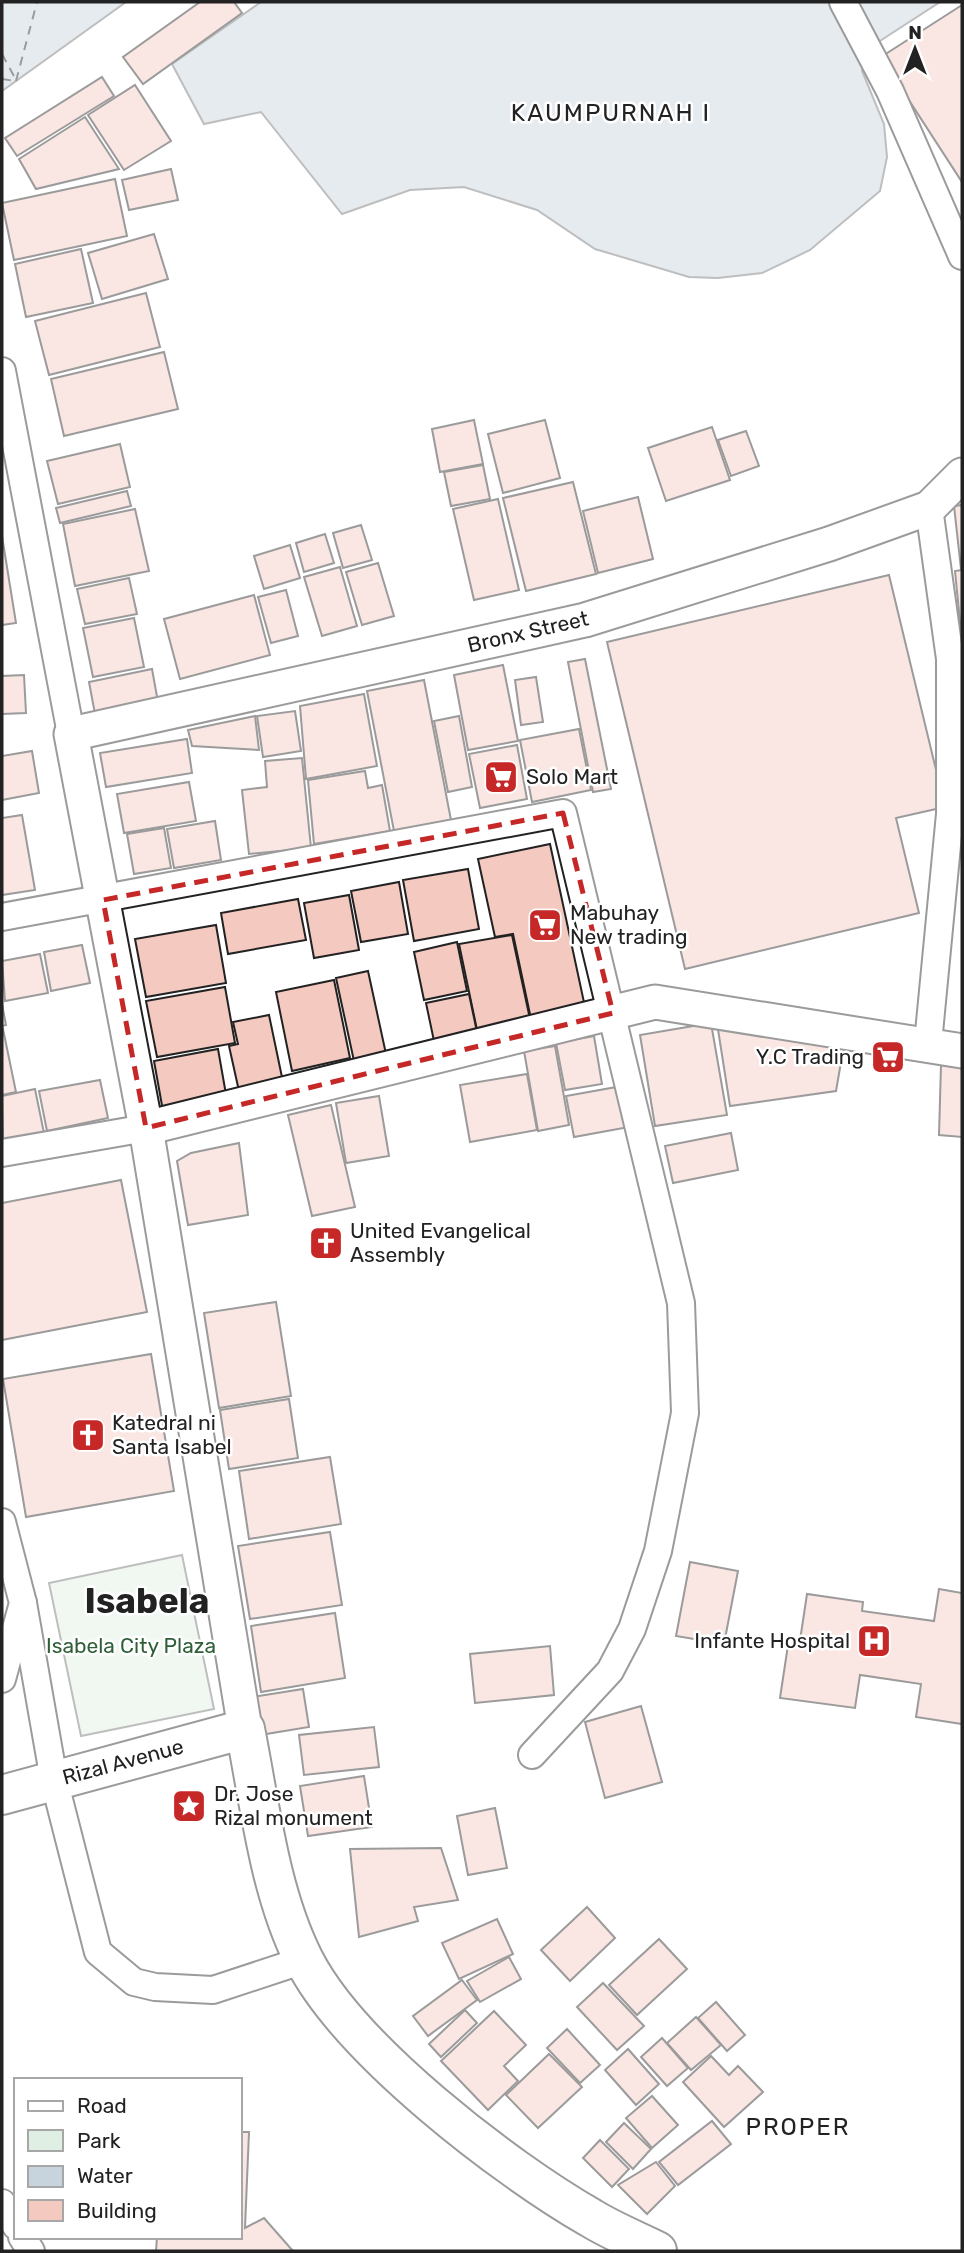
<svg xmlns="http://www.w3.org/2000/svg" width="964" height="2253" viewBox="0 0 964 2253" font-family="Rubik,sans-serif">
<rect width="100%" height="100%" fill="#fff"/>
<path fill="#e0efe3" stroke="#6f6f6f" stroke-width="2" d="M182,1555L214,1709L81,1736L49,1583Z"/>
<g fill="#c7d3dd" stroke="#6f6f6f" stroke-width="2">
<path d="M2,2H126L2,91Z"/>
<path d="M261,2H940L866,50L862,71L884,124L887,157L880,191L810,250L762,273L718,278L689,277L595,249L537,210L464,187L410,190L342,214L261,112L204,124L172,64Z"/>
</g>
<g fill="none" stroke-linecap="round" stroke-linejoin="round">
<g stroke="#222" stroke-width="2" stroke-dasharray="9 7" stroke-linecap="butt">
<path d="M2,54L16,80"/>
<path d="M2,79L15,81"/>
<path d="M16,81L37,2"/>
</g>
</g>
<g fill="#f3c9c0" stroke="#222" stroke-width="2">
<path d="M200,2H234L242,13L143,84L123,57Z"/>
<path d="M962,5V182L881,57Z"/>
<path d="M102,77L114,96L17,156L5,138Z"/>
<path d="M135,85L171,141L124,170L88,115Z"/>
<path d="M85,117L119,169L36,189L19,159Z"/>
<path d="M171,169L178,200L129,210L122,180Z"/>
<path d="M115,179L127,236L14,260L2,203Z"/>
<path d="M154,234L168,279L102,299L88,253Z"/>
<path d="M81,249L93,303L26,317L15,264Z"/>
<path d="M146,293L160,347L49,375L35,321Z"/>
<path d="M164,352L178,409L64,436L51,379Z"/>
<path d="M474,420L483,464L440,472L432,429Z"/>
<path d="M545,420L560,478L503,493L488,434Z"/>
<path d="M712,427L730,480L666,501L648,448Z"/>
<path d="M746,431L759,466L731,476L718,440Z"/>
<path d="M120,444L130,487L58,504L47,461Z"/>
<path d="M483,465L490,499L451,506L444,472Z"/>
<path d="M573,482L596,574L526,591L503,498Z"/>
<path d="M127,491L131,506L60,523L56,508Z"/>
<path d="M638,497L653,559L598,573L583,511Z"/>
<path d="M498,499L519,590L474,600L453,509Z"/>
<path d="M962,505V569H961L954,506Z"/>
<path d="M135,509L149,571L75,586L63,524Z"/>
<path d="M361,525L372,560L343,568L333,533Z"/>
<path d="M325,534L334,563L304,572L296,543Z"/>
<path d="M2,536L16,623L2,625Z"/>
<path d="M290,545L300,578L264,589L254,556Z"/>
<path d="M378,563L394,616L362,625L346,572Z"/>
<path d="M340,567L357,626L322,636L304,577Z"/>
<path d="M962,570V642L955,571Z"/>
<path d="M889,575L945,807L896,818L919,913L685,969L607,642Z"/>
<path d="M129,578L137,614L85,624L77,589Z"/>
<path d="M286,590L298,636L271,643L258,597Z"/>
<path d="M254,595L270,655L180,679L164,619Z"/>
<path d="M134,618L144,667L93,677L83,628Z"/>
<path d="M585,659L611,789L593,792L568,662Z"/>
<path d="M503,665L518,741L468,750L454,675Z"/>
<path d="M152,669L158,702L95,714L89,682Z"/>
<path d="M24,675L26,713L2,714V676Z"/>
<path d="M536,677L543,722L521,725L515,680Z"/>
<path d="M424,680L451,820L394,831L367,691Z"/>
<path d="M364,694L377,766L306,779L300,706Z"/>
<path d="M295,711L301,751L263,757L257,716Z"/>
<path d="M255,716L259,750L192,746L188,730Z"/>
<path d="M459,716L472,787L448,792L434,721Z"/>
<path d="M579,729L591,790L532,802L520,740Z"/>
<path d="M187,739L192,773L106,787L100,753Z"/>
<path d="M517,745L527,799L480,808L469,754Z"/>
<path d="M32,751L39,793L2,800V756Z"/>
<path d="M302,758L311,848L249,854L242,790L267,787L265,761Z"/>
<path d="M365,771L368,788L382,785L390,831L314,844L308,780Z"/>
<path d="M189,782L196,821L124,833L117,794Z"/>
<path d="M22,815L35,890L2,895V818Z"/>
<path d="M215,821L221,860L174,868L167,829Z"/>
<path d="M164,828L171,868L134,874L127,834Z"/>
<path d="M550,844L585,1007L531,1019L513,934L495,937L478,859Z"/>
<path d="M468,869L479,929L414,941L403,880Z"/>
<path d="M399,882L408,934L361,942L351,891Z"/>
<path d="M349,895L359,950L314,958L304,903Z"/>
<path d="M298,899L306,940L228,954L221,913Z"/>
<path d="M216,925L226,983L146,997L135,939Z"/>
<path d="M512,935L530,1019L477,1030L459,944Z"/>
<path d="M457,942L467,991L424,1000L414,952Z"/>
<path d="M82,945L90,983L51,991L44,952Z"/>
<path d="M40,954L48,993L5,1001L2,961Z"/>
<path d="M368,971L386,1054L354,1061L336,978Z"/>
<path d="M334,980L350,1058L292,1071L276,992Z"/>
<path d="M225,987L235,1043L157,1057L146,1001Z"/>
<path d="M469,994L477,1032L434,1041L426,1003Z"/>
<path d="M2,1004L6,1025L2,1026Z"/>
<path d="M269,1015L283,1082L239,1091L229,1046L238,1044L233,1022Z"/>
<path d="M711,1023L727,1115L655,1126L640,1035Z"/>
<path d="M717,1023L844,1045L836,1091L730,1106Z"/>
<path d="M3,1029L16,1092L2,1095V1030Z"/>
<path d="M594,1036L602,1084L565,1090L556,1043Z"/>
<path d="M555,1046L569,1125L538,1131L524,1051Z"/>
<path d="M218,1049L227,1100L163,1111L154,1061Z"/>
<path d="M941,1065L962,1068V1137L939,1135Z"/>
<path d="M527,1074L537,1130L470,1142L460,1085Z"/>
<path d="M100,1080L108,1118L47,1131L39,1091Z"/>
<path d="M622,1086L629,1127L574,1137L566,1096Z"/>
<path d="M35,1089L44,1133L3,1142L2,1096Z"/>
<path d="M379,1096L389,1156L346,1163L336,1103Z"/>
<path d="M331,1105L355,1207L312,1216L288,1115Z"/>
<path d="M731,1133L738,1170L673,1183L665,1146Z"/>
<path d="M239,1143L248,1215L188,1225L177,1161L191,1153Z"/>
<path d="M121,1180L147,1312L2,1340V1203Z"/>
<path d="M276,1302L291,1396L219,1408L204,1313Z"/>
<path d="M151,1354L174,1491L26,1517L3,1379Z"/>
<path d="M289,1399L298,1458L229,1469L220,1410Z"/>
<path d="M330,1457L341,1524L249,1539L239,1471Z"/>
<path d="M330,1532L342,1605L250,1619L238,1546Z"/>
<path d="M690,1562L738,1571L724,1644L676,1636Z"/>
<path d="M939,1589L962,1593V1724L916,1717L921,1684L860,1675L855,1708L780,1698L788,1645L799,1647L807,1594L863,1602L862,1611L934,1621Z"/>
<path d="M335,1613L345,1678L261,1692L251,1626Z"/>
<path d="M550,1646L554,1695L475,1703L470,1654Z"/>
<path d="M303,1689L309,1727L260,1735L253,1697Z"/>
<path d="M641,1706L662,1782L605,1798L585,1722Z"/>
<path d="M374,1727L379,1767L304,1775L299,1735Z"/>
<path d="M364,1776L372,1827L308,1836L300,1786Z"/>
<path d="M495,1808L507,1868L468,1875L457,1816Z"/>
<path d="M441,1848L458,1900L414,1907L418,1921L359,1937L350,1849Z"/>
<path d="M587,1907L615,1938L570,1981L541,1950Z"/>
<path d="M497,1919L513,1954L459,1979L442,1943Z"/>
<path d="M659,1939L687,1969L637,2015L609,1985Z"/>
<path d="M509,1957L521,1979L480,2002L467,1981Z"/>
<path d="M462,1980L477,2000L428,2036L413,2016Z"/>
<path d="M603,1983L644,2026L617,2050L577,2007Z"/>
<path d="M716,2002L745,2035L727,2051L698,2018Z"/>
<path d="M465,2010L477,2023L441,2057L429,2044Z"/>
<path d="M494,2011L526,2045L504,2066L518,2081L488,2110L441,2061Z"/>
<path d="M696,2017L721,2045L691,2070L667,2043Z"/>
<path d="M567,2029L600,2065L580,2083L547,2048Z"/>
<path d="M662,2038L688,2068L667,2086L641,2057Z"/>
<path d="M628,2049L659,2084L636,2105L605,2070Z"/>
<path d="M549,2054L582,2087L538,2128L506,2095Z"/>
<path d="M711,2056L729,2075L738,2066L763,2092L724,2127L683,2082Z"/>
<path d="M652,2096L678,2125L652,2148L626,2118Z"/>
<path d="M712,2121L731,2144L678,2185L659,2162Z"/>
<path d="M624,2123L651,2149L633,2169L606,2142Z"/>
<path d="M240,2132H249L245,2228L264,2218L293,2251H156L157,2237H240Z"/>
<path d="M600,2140L629,2169L612,2187L583,2158Z"/>
<path d="M656,2162L675,2186L647,2214L618,2185Z"/>
</g>
<g fill="none" stroke-linecap="round" stroke-linejoin="round">
<g stroke="#222" stroke-width="30">
<g id="minor">
<path d="M843,2L890,91L962,256"/>
<path d="M2,371L71,734"/>
<path d="M2,917L563,813L681,1303L685,1413L658,1551L632,1629L610,1671L532,1755"/>
<path d="M928,1043L950,814V659L929,508"/>
<path d="M2,1153L146,1128"/>
<path d="M2,1522L23,1603L2,1679"/>
<path d="M23,1603L54,1780L98,1952L134,1982L155,1987L213,1990L304,1960"/>
<path d="M2,2203L16,2226"/>
<path d="M22,2237L31,2251"/>
</g>
</g>
<g stroke="#222" stroke-width="37">
<g id="tertiary">
<path d="M146,1128L655,1002L962,1051"/>
<path d="M245,1729L146,1128L71,734L585,620L829,544L929,508L962,475"/>
</g>
</g>
<g stroke="#222" stroke-width="42">
<path id="primary" d="M2,1795L245,1729C260,1804 269,1891 304,1960C350,2050 504,2168 591,2218C612,2231 635,2240 657,2251"/>
</g>
<use href="#minor" stroke="#fff" stroke-width="26"/>
<use href="#tertiary" stroke="#fff" stroke-width="33"/>
<use href="#primary" stroke="#fff" stroke-width="38"/>
</g>
<path d="M0 0H964V2253H0ZM563,813L613,1013L146,1128L103,900Z" fill="#fff" fill-opacity=".55" fill-rule="evenodd"/>
<path fill="none" stroke="#c62828" stroke-width="5" stroke-dasharray="14 9" stroke-linejoin="round" d="M563,813L613,1013L146,1128L103,900Z"/>
<defs>
<g id="supermarket-square" transform="scale(1.75)"><rect x="-9" y="-9" width="18" height="18" rx="4" fill="#c62828" stroke="#fff"/><path d="M-6-5.5h2.5l.6 2H6L4.5 2H-2.5L-4.4-4H-6ZM-1.5 3.2a1.3 1.3 0 1 0 .1 0ZM3 3.2a1.3 1.3 0 1 0 .1 0Z" fill="#fff"/></g>
<g id="church-square" transform="scale(1.75)"><rect x="-9" y="-9" width="18" height="18" rx="4" fill="#c62828" stroke="#fff"/><path d="M-1.2-6h2.4v3.5h3.3v2.4h-3.3V6h-2.4V-.1h-3.3v-2.4h3.3Z" fill="#fff"/></g>
<g id="hospital-square" transform="scale(1.75)"><rect x="-9" y="-9" width="18" height="18" rx="4" fill="#c62828" stroke="#fff"/><path d="M-5-5h3v3.5h4V-5h3V5h-3V1.5h-4V5h-3Z" fill="#fff"/></g>
<g id="sight-square" transform="scale(1.75)"><rect x="-9" y="-9" width="18" height="18" rx="4" fill="#c62828" stroke="#fff"/><path d="M0-6L1.8-2.2L6-1.7L2.9 1.2L3.7 5.4L0 3.3L-3.7 5.4L-2.9 1.2L-6-1.7L-1.8-2.2Z" fill="#fff"/></g>
</defs>
<g fill-rule="evenodd">
<use href="#supermarket-square" x="501" y="777"/>
<use href="#supermarket-square" x="545" y="925"/>
<use href="#supermarket-square" x="888" y="1057"/>
<use href="#church-square" x="326" y="1243"/>
<use href="#church-square" x="88" y="1435"/>
<use href="#hospital-square" x="874" y="1641"/>
<use href="#sight-square" x="189" y="1806"/>
</g>
<g text-anchor="middle" stroke-width="5" stroke-linejoin="round" paint-order="stroke">
<g font-size="21" fill="#222" stroke="#fff">
<text transform="translate(528 632) rotate(-13)" y="7">Bronx Street</text>
<text transform="translate(123 1762) rotate(-15)" y="7">Rizal Avenue</text>
</g>
<g font-size="21" fill="#222" stroke="#fff" text-anchor="start">
<text x="526" y="784">Solo Mart</text>
<text x="570" y="920">Mabuhay<tspan x="570" dy="24">New trading</tspan></text>
<text x="864" y="1064" text-anchor="end">Y.C Trading</text>
<text x="350" y="1238">United Evangelical<tspan x="350" dy="24">Assembly</tspan></text>
<text x="112" y="1430">Katedral ni<tspan x="112" dy="24">Santa Isabel</tspan></text>
<text x="850" y="1648" text-anchor="end">Infante Hospital</text>
<text x="214" y="1801">Dr. Jose<tspan x="214" dy="24">Rizal monument</tspan></text>
</g>
<g font-size="21" fill="#2f5e38" stroke="#fff">
<text x="131" y="1653">Isabela City Plaza</text>
</g>
<g font-size="24" letter-spacing="2" fill="#222" stroke="#fff">
<text x="611" y="121">KAUMPURNAH I</text>
<text x="798" y="2135">PROPER</text>
</g>
<g font-size="35" font-weight="bold" fill="#222" stroke="#fff">
<text x="147" y="1613">Isabela</text>
</g>
</g>
<rect width="964" height="2253" fill="none" stroke="#222222" stroke-width="7"/>
<rect x="14" y="2078" width="228" height="161" fill="#ffffff" stroke="#a7a7a7" stroke-width="2"/>
<rect x="28" y="2101" width="35" height="10" fill="#ffffff" stroke="#a7a7a7" stroke-width="2"/>
<text x="77" y="2113" font-size="21" fill="#222222">Road</text>
<rect x="28" y="2130" width="35" height="21" fill="#e0efe3" stroke="#a7a7a7" stroke-width="2"/>
<text x="77" y="2148" font-size="21" fill="#222222">Park</text>
<rect x="28" y="2166" width="35" height="21" fill="#c7d3dd" stroke="#a7a7a7" stroke-width="2"/>
<text x="77" y="2183" font-size="21" fill="#222222">Water</text>
<rect x="28" y="2200" width="35" height="21" fill="#f3c9c0" stroke="#a7a7a7" stroke-width="2"/>
<text x="77" y="2218" font-size="21" fill="#222222">Building</text>
<g transform="translate(915 49)" stroke="#ffffff" stroke-width="5" paint-order="stroke">
<path d="M0-5L12 26L0 18L-12 26Z" fill="#222222"/>
<text y="-10" font-size="19" font-weight="bold" text-anchor="middle" fill="#222222">N</text>
</g>
</svg>
